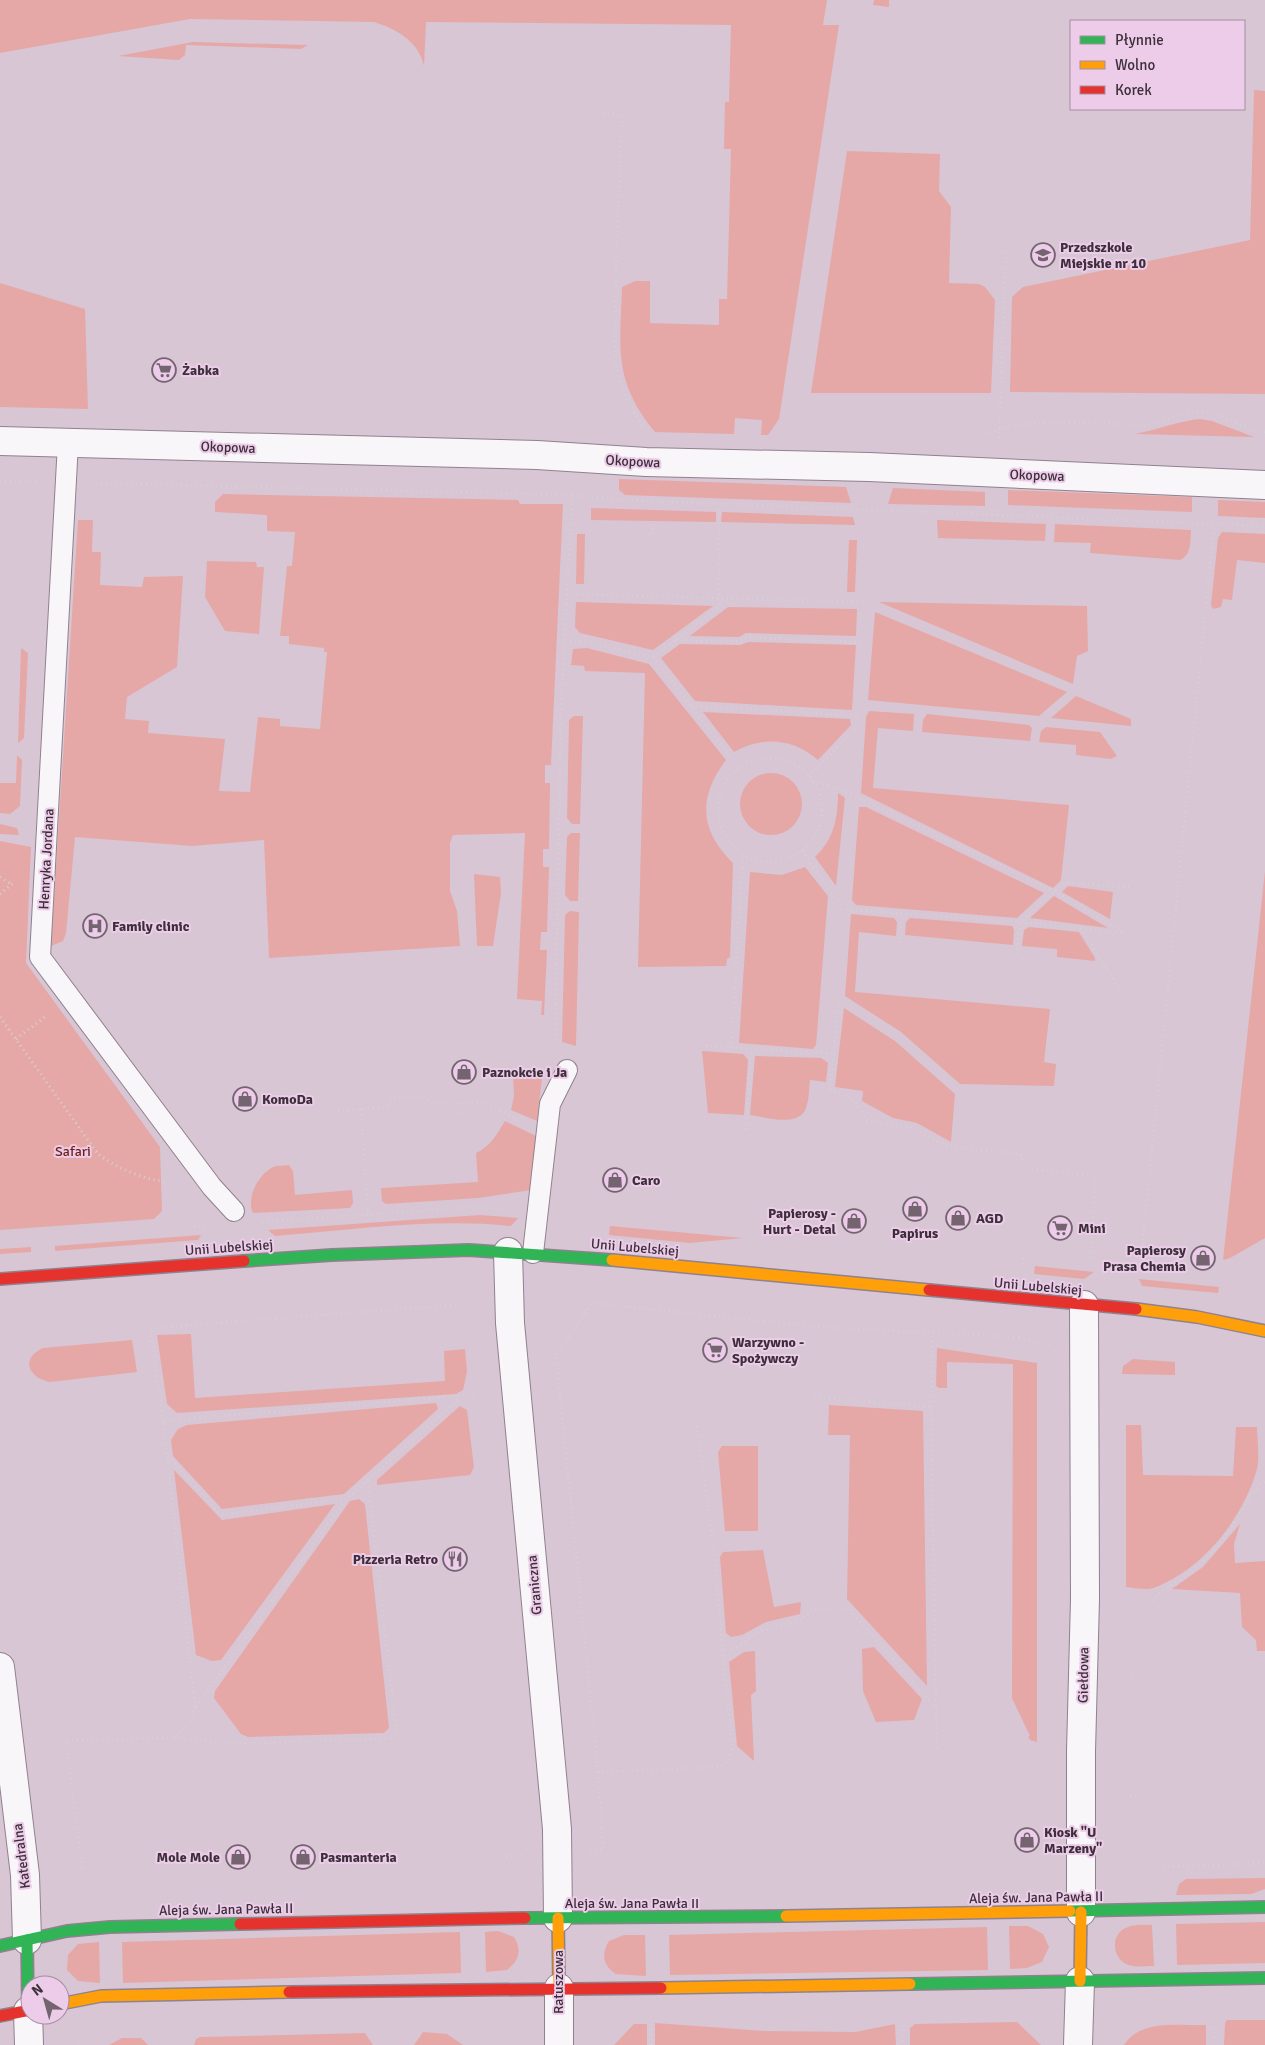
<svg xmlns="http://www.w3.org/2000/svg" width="1265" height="2045" viewBox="0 0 1265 2045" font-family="Signika,sans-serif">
<rect width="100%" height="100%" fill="#d8c6d5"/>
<g fill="#e5a8a6">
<path d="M0,0H827L823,25H839L779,419L768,435H761L762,420L735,418L734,434L655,432C613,381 620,349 622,287L635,281H650V323L719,325V299H727L731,149H724L725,102H729L731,25L426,22L424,66C419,42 397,29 374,22L190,19L0,53Z"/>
<path d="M874,0H889V7L873,5Z"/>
<path d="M193,42L308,45L301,49L186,45L185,55L179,60L118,56Z"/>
<path d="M1254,90L1265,91V394L1010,392L1012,297L1023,287L1250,240Z"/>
<path d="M847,151L940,154L939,191L951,207L949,283L979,284L985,287L995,300L991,393H811Z"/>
<path d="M0,283L85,309L88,409L0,407Z"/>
<path d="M1200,419L1212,421L1254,437L1135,434C1157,430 1178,421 1200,419Z"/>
<path d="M619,479L846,487L851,503L625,495L619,490Z"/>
<path d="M893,488L985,492V506L888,504Z"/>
<path d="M1008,490L1192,497V512L1008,505Z"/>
<path d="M223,494L518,500L520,504H563L551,765H545V783H550L549,849H543V867H549L547,932H541L540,950H547L544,1015H541L542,1001L517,999L525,833L453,835L450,843V891L457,911L460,946L269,958L264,840L192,846L75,837L66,933L63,941L51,946L78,520H93L92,552H101L100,585L142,587L144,577L183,576L177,667L127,697L125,719L149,721L148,733L225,739L219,791L250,792L258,717L280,719V726L320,729L327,652H324V648L289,644V636H280L287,566H292L295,532L267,531V515L215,512V502Z"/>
<path d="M1218,500L1265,502V518L1218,516Z"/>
<path d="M591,508L716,512V522L591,520Z"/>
<path d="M722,512L853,517L855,525L721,522Z"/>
<path d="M937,520L1046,524L1045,541L938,538Z"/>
<path d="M1055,524L1191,530C1190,541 1192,555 1180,560L1090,553L1091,543L1054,542Z"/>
<path d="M1222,532L1265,534V563L1237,560L1232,600L1223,599L1221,607L1213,609L1211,605L1218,538Z"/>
<path d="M577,534H585L584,584H576Z"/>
<path d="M849,540H857L855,592H847Z"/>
<path d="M207,561L256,562L257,567H264L259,634L225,631L205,597Z"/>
<path d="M576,602L713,606L653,650L580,633L575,627Z"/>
<path d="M879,602L1087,606L1088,651L1077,656L1073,684Z"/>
<path d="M728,607L857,609L856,636L746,633L739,637L690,636Z"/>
<path d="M875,612L1067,692L1039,716L868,700Z"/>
<path d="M749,642L856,645L852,710L695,701L661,658L680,644L740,645Z"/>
<path d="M21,648L28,653L24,738L18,743Z"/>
<path d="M587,648L649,664L726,760C698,797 699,830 733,863L730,957L727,959L726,966L638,967L645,673L585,671L584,666L571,665L573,649Z"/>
<path d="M1076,696L1131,719V726L1051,718Z"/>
<path d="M869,711L914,714L913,731L878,728L873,788L1069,805L1061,880L1053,888L861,793L866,717Z"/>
<path d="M703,712L850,719L851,725L818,760C793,738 762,736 734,752Z"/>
<path d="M927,714L1029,725L1032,728L1030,741L922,732L923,720Z"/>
<path d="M574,716H583L580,824H572L567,818L569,720Z"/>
<path d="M1046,727L1100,732L1117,756L1111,759L1076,755V745L1039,742L1041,731Z"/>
<path d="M17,755L22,760L20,806L10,814L0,813V783H16Z"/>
<circle cx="771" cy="804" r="31"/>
<path d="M838,793L845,798L836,886L815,857C834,839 838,818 838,793Z"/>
<path d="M859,807H866L1044,893L1017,918L856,905L852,900Z"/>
<path d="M0,824L17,828L19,835L0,834Z"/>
<path d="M571,833H580L578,901H570L565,895L567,837Z"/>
<path d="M0,841L31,847L26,963L160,1147L162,1211L154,1219L0,1230Z"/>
<path d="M805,867L828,896L816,1045L813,1049L739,1043L750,872L782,875Z"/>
<path d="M1265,871V1238L1230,1258L1223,1260Z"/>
<path d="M474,874L500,877L501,893L493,946H477Z"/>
<path d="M1068,886L1113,892L1110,919L1062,892Z"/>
<path d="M1054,896L1108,928L1030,918Z"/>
<path d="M570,911L579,912L576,1046L562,1042L565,915Z"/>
<path d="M851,914L894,918L897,922L896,936L859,932L855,992L1050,1009L1044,1062L1056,1064L1054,1086L960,1084L901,1032L845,996Z"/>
<path d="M910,918L1012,926L1014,930L1013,945L905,935L906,922Z"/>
<path d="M1029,927L1079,932L1095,958V961L1057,957V949L1022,946L1024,930Z"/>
<path d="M844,1008L895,1041L955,1094L951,1142L917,1123L893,1118L862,1101L863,1091L835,1087Z"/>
<path d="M702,1051L743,1054L748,1060L744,1115L708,1113Z"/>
<path d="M755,1056L821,1058L828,1063L826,1082L810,1080C809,1089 809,1100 806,1108C799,1128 765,1117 750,1115Z"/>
<path d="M513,1074L542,1078L537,1121L511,1110L514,1096Z"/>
<path d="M505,1121L536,1136L531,1190L478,1198L386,1204L382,1201L381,1188L478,1182L476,1153C490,1147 497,1134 505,1121Z"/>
<path d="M289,1165L293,1171L295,1195L352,1190L353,1203L350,1208L253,1213C246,1197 258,1175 273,1167C278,1165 284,1166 289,1165Z"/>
<path d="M480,1215L518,1218L511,1226C433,1218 353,1230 275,1236L268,1230Z"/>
<path d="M610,1226L743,1238L690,1243L609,1235Z"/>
<path d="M201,1235L198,1240L55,1251V1246Z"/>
<path d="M31,1247V1252L0,1254V1249Z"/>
<path d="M1035,1266L1094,1272L1084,1279L1034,1274Z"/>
<path d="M1139,1279L1219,1287L1218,1293L1142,1286Z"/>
<path d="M191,1334L195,1398L445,1381L444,1351L465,1349L467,1372L463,1390L456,1394L177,1413L167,1404L157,1335Z"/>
<path d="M132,1340L137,1372L50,1382C28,1378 20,1358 43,1348Z"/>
<path d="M937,1348L1037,1363V1742L1030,1740L1028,1737L1030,1736L1012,1698L1013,1364L947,1362V1388H939L936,1386Z"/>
<path d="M1133,1359L1175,1362V1375L1122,1374L1123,1366Z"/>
<path d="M436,1403L438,1409L344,1494L222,1509L173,1456L171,1440L178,1429L187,1425Z"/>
<path d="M829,1405L923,1411L927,1686L847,1599L850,1435H828Z"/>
<path d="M460,1406L467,1410L474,1467L470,1475L377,1485V1480Z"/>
<path d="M1126,1425H1141L1143,1475L1233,1476L1236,1427H1257C1257,1440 1260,1456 1257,1469C1243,1518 1204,1568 1156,1587C1148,1591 1135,1588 1126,1587Z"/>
<path d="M722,1446H758V1531H725L718,1452Z"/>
<path d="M174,1470L222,1520L335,1504L221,1660L212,1661L196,1655Z"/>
<path d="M359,1499L365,1504L389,1728L384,1733L248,1737L241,1734L214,1698L215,1691L350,1501Z"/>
<path d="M1240,1524L1234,1544L1235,1563L1265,1561V1651H1257L1256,1640L1242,1627L1240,1593L1172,1589L1203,1567Z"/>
<path d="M763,1550L774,1607L801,1602L800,1614L766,1622L742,1635L731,1637L726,1633L720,1557L723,1552Z"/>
<path d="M874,1647L922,1699L914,1720L876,1722L863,1691L862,1649Z"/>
<path d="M755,1651L756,1691L751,1695L754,1761L737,1746L729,1662L744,1652Z"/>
<path d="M1265,1878V1889L1251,1894L1176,1895L1179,1884L1186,1879Z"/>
<path d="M1265,1922V1963L1177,1965L1176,1924Z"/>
<path d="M1152,1925L1154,1966C1145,1966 1134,1968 1126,1964C1111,1956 1111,1932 1128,1927C1136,1924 1145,1925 1152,1925Z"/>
<path d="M1009,1926H1028L1043,1934L1049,1947L1042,1962L1027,1968L1010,1969Z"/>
<path d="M987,1927L988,1970L670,1975L669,1935Z"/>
<path d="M498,1931L514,1937C522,1950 519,1961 507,1970L486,1972L485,1932Z"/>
<path d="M460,1932L461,1973L123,1983L122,1942Z"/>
<path d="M624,1935H645L646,1976L616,1974C603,1966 601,1954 609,1941Z"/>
<path d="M99,1942L100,1983L78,1981L67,1970L68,1955L78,1944Z"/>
<path d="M1227,2020H1265V2045H1224L1225,2023Z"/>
<path d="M1017,2022L1041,2045H910V2028L915,2024Z"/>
<path d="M655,2023L765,2031L855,2032L895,2024L896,2045H655Z"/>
<path d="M634,2024H647V2045H614Z"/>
<path d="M1206,2025V2045H1124C1140,2019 1179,2026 1206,2025Z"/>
<path d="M423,2032L447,2034L463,2045H414Z"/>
<path d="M365,2033L373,2045H194L196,2039L200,2037Z"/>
<path d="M122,2038H141L148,2045H109Z"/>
</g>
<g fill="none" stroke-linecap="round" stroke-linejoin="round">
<g stroke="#8f828e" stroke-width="22">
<g id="lane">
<path d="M68,443L40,957L212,1187L234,1211"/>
<path d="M533,1253L550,1104L567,1070"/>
</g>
</g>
<g stroke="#8f828e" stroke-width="30">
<g id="street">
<path d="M0,441L537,455L646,462L869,467L1265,485"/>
<path d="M508,1252L510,1323L557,1829L558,1918"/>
<path d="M0,1667L25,1875L27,1940"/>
<path d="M1081,1912V1751L1085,1599L1084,1305"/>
<path d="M559,1988V2045"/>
<path d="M28,2011L29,2045"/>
<path d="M1078,2045L1080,1981"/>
</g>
</g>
<g stroke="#8f828e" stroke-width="14">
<g id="fast">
<path d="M244,1261L332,1255L469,1250L612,1260"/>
<path d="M1070,1911L1265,1907"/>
<path d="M525,1918L786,1916"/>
<path d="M27,1940L28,2011"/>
<path d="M0,1946L67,1931L110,1927L240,1924"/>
<path d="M910,1984L1265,1978"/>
</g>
</g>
<g stroke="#8f828e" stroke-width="14">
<g id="slow">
<path d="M612,1260L929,1290"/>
<path d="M1136,1309L1197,1317L1265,1331"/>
<path d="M786,1916L1070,1911"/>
<path d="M558,1918L559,1988"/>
<path d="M1080,1981L1081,1912"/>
<path d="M661,1988L910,1984"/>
<path d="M60,2004L101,1996L289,1992"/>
</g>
</g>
<g stroke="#8f828e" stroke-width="14">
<g id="jam">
<path d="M0,1279L244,1261"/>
<path d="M929,1290L1136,1309"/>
<path d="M240,1924L525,1918"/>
<path d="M289,1992L661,1988"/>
<path d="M0,2016L30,2010"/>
</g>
</g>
<g stroke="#d6d0d5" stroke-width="3" stroke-dasharray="1 4" stroke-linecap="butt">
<path d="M603,113L622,115L616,261L615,357L619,379L626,399L643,427"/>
<path d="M981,437C1017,415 1098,424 1142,425C1161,423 1179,413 1198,412C1221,411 1242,430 1265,432"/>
<path d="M999,438L1006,249"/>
<path d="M0,481H37"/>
<path d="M96,483L572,495L561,711L555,1042"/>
<path d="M572,495L625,500L997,515V506"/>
<path d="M997,515L1265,526"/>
<path d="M649,535V532H653V528"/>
<path d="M567,594L867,602"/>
<path d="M565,640L582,641L653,657L719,607V505"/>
<path d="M676,640L740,641L746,637L864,643"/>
<path d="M653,657L740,769"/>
<path d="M691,706L859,716"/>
<circle cx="770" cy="810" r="52"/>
<path d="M809,776L858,726"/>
<path d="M813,782L835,787L1054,891L1127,934"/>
<path d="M802,851L841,905"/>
<path d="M0,877L11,884"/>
<path d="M0,894L13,883"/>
<path d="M841,909L1020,922L1124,933"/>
<path d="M1080,928L1120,989"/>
<path d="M900,943L902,913"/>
<path d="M1017,954L1020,922L1064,883L1131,887"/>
<path d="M0,1017L98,1154C114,1167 148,1182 168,1181"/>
<path d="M16,1039L46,1016"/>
<path d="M701,1045L834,1054L838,998"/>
<path d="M731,1048L743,854"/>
<path d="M834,1054L830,1089L856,1102L868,1121L909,1127L949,1147L1014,1153L1022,1156L1021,1168L1096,1176L1090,1261"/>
<path d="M458,1103L459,1114"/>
<path d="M361,1109L368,1215"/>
<path d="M338,1111L386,1107L393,1099L421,1096L433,1104L483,1102L519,1120"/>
<path d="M232,1120L235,1123"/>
<path d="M746,1129L752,1050"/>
<path d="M262,1222L477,1207L507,1209"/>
<path d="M194,1227L206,1226"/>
<path d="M1023,1264L1024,1255"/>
<path d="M1140,1270L1214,523"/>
<path d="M1019,1337L1052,1346"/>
<path d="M814,1397L931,1407L936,1706"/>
<path d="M931,1407L932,1335"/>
<path d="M163,1421L150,1328L467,1304"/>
<path d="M696,1421L714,1548L723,1656"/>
<path d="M168,1456L221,1515L345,1499"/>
<path d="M1152,1601C1161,1591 1171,1586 1183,1578C1196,1569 1206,1558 1217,1547C1235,1527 1246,1496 1265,1481"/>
<path d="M1132,1675H1136"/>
<path d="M196,1707L346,1499L460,1398"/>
<path d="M175,1738L231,1744L397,1738L368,1479"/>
<path d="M598,1772L556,1355L592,1303L817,1327L1019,1337"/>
<path d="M1130,1796L1136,1795"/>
<path d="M590,1851L603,1850L598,1772L720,1767L729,1760L732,1747L723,1657L758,1632L802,1620L813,1609H849L936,1708L937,1753"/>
<path d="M501,1857L523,1855"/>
<path d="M1163,1867L1265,1863"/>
<path d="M82,1868L66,1740L175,1738L190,1722L195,1707L163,1421L478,1394"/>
<path d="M903,2025V2045"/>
<path d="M1214,2027L1215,2045"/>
<path d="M78,2043L79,2045"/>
<path d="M651,2045V2024"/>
</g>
<use href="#lane" stroke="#f9f6f9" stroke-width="20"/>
<use href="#street" stroke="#f9f6f9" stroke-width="28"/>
<use href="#fast" stroke="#30b455" stroke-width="11"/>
<use href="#slow" stroke="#ff9f0a" stroke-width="11"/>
<use href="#jam" stroke="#e5322d" stroke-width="11"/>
</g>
<defs>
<g id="school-ring" transform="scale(1.25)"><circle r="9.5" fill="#eccce8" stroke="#736470" stroke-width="1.5"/><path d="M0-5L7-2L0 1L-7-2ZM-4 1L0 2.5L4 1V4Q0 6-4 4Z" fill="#736470"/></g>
<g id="supermarket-ring" transform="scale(1.25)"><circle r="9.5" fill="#eccce8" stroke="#736470" stroke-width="1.5"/><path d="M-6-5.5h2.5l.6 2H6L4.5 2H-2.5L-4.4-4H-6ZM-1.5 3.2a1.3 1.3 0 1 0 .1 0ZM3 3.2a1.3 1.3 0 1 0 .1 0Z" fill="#736470"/></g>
<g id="hospital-ring" transform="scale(1.25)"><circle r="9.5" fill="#eccce8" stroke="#736470" stroke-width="1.5"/><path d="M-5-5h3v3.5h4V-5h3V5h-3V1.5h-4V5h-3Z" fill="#736470"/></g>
<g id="shop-ring" transform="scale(1.25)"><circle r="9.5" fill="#eccce8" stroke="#736470" stroke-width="1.5"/><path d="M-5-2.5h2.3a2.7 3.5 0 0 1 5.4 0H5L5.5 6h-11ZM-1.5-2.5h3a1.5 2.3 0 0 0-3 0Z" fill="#736470"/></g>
<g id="restaurant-ring" transform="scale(1.25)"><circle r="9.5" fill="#eccce8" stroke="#736470" stroke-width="1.5"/><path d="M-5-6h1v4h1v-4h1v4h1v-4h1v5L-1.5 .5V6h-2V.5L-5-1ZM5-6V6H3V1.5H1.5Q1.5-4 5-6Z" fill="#736470"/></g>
</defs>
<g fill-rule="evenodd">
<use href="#school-ring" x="1043" y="255"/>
<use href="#supermarket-ring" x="164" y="370"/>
<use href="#hospital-ring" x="95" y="926"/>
<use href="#shop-ring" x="464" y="1072"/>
<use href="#shop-ring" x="245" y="1099"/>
<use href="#shop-ring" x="615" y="1180"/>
<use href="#shop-ring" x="915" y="1209"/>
<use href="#shop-ring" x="958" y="1218"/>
<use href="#shop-ring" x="854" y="1221"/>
<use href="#supermarket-ring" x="1060" y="1228"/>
<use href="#shop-ring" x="1203" y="1258"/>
<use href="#supermarket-ring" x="715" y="1350"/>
<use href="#restaurant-ring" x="455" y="1559"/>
<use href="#shop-ring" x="1027" y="1840"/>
<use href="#shop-ring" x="238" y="1857"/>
<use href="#shop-ring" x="303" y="1857"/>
</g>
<g text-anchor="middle" stroke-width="4" stroke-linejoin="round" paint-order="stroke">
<g font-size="14" font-weight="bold" fill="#3c2f3a" stroke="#eccce8" text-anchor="start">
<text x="1060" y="252">Przedszkole<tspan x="1060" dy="16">Miejskie nr 10</tspan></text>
<text x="182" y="375">Żabka</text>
<text x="112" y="931">Family clinic</text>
<text x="482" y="1077">Paznokcie i Ja</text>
<text x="262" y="1104">KomoDa</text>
<text x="632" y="1185">Caro</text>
<text x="836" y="1218" text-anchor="end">Papierosy -<tspan x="836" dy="16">Hurt - Detal</tspan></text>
<text x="976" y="1223">AGD</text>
<text x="1078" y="1233">Mini</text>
<text x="915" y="1238" text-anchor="middle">Papirus</text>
<text x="1186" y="1255" text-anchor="end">Papierosy<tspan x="1186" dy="16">Prasa Chemia</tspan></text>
<text x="732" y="1347">Warzywno -<tspan x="732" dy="16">Spożywczy</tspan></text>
<text x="438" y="1564" text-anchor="end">Pizzeria Retro</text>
<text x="1044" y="1837">Kiosk "U<tspan x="1044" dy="16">Marzeny"</tspan></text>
<text x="220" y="1862" text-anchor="end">Mole Mole</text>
<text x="320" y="1862">Pasmanteria</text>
</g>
<g font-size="14" fill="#3c2f3a" stroke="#eccce8">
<text transform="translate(228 447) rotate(2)" y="5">Okopowa</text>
<text transform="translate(633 461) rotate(3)" y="5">Okopowa</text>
<text transform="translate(1037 475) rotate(2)" y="5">Okopowa</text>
<text transform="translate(46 859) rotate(-87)" y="5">Henryka Jordana</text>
<text transform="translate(229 1247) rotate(-4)" y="5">Unii Lubelskiej</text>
<text transform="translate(635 1247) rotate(5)" y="5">Unii Lubelskiej</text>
<text transform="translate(1038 1286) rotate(5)" y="5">Unii Lubelskiej</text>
<text transform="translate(534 1585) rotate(-95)" y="5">Graniczna</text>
<text transform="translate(1083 1675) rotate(-89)" y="5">Giełdowa</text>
<text transform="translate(21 1856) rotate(-97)" y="5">Katedralna</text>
<text transform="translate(1036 1897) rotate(-1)" y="5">Aleja św. Jana Pawła II</text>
<text x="632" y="1908">Aleja św. Jana Pawła II</text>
<text transform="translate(226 1909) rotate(-1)" y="5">Aleja św. Jana Pawła II</text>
<text transform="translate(558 1982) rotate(-90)" y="5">Ratuszowa</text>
</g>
<g font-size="14" fill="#6f1d13" stroke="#eccce8">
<text x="73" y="1156">Safari</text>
</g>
</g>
<rect x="1070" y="20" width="175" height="90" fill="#eccce8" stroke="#a68da2"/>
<rect x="1080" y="36" width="25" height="8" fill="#30b455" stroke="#a68da2"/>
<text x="1115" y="45" font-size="15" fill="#3c2f3a">Płynnie</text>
<rect x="1080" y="61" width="25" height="8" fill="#ff9f0a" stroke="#a68da2"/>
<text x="1115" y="70" font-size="15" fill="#3c2f3a">Wolno</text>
<rect x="1080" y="86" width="25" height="8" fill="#e5322d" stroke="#a68da2"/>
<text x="1115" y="95" font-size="15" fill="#3c2f3a">Korek</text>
<g transform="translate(45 2000) rotate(323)"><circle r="24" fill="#eccce8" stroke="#a68da2"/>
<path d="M0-4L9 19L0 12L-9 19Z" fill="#736470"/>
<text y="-8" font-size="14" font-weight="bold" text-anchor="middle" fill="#3c2f3a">N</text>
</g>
</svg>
